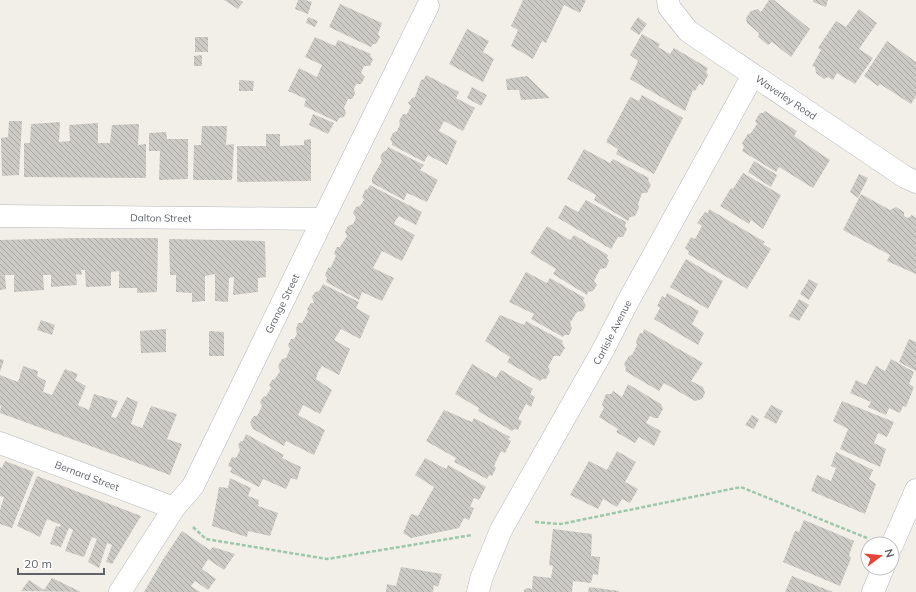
<svg xmlns="http://www.w3.org/2000/svg" width="916" height="592" viewBox="0 0 916 592" font-family="Mulish,sans-serif">
<defs>
<pattern id="building-back-hatch" width="6" height="6" patternUnits="userSpaceOnUse"><rect width="6" height="6" fill="#cccac5"/><path d="M-1 5l2 2M0 0l6 6M5-1l2 2" fill="none" stroke="#a9a8a4"/></pattern>
</defs>
<rect width="100%" height="100%" fill="#f1efe8"/>
<g fill="url(#building-back-hatch)">
<path d="M224,0H239L243,2L238,9Z"/>
<path d="M298,0H305L312,2L308,14L295,9Z"/>
<path d="M523,0H586L580,13L564,5L546,43L542,41L533,59L511,46L518,30L511,26Z"/>
<path d="M769,0H774L810,29L791,57L772,42L768,45L758,37L759,33L747,23L746,18L751,11L758,9L761,12Z"/>
<path d="M813,0H828L826,7L813,2Z"/>
<path d="M340,4L382,23L378,34L380,37L376,44H373L371,47L329,27Z"/>
<path d="M859,9L877,23L859,49L873,58L855,84L837,73L833,80L828,77L824,79L816,73L815,67L812,66L821,50L818,48L836,21L846,27Z"/>
<path d="M308,17L318,21L315,27L306,23Z"/>
<path d="M638,17L647,24L639,35L630,29Z"/>
<path d="M467,29L489,41L483,52L494,59L483,82L449,64Z"/>
<path d="M642,34L660,44L658,47L670,54L674,48L708,68L706,72L708,75L703,85L699,84L695,91L693,90L685,111L630,79L638,61L630,55Z"/>
<rect x="195" y="37" width="13" height="15"/>
<path d="M315,37L335,46L338,40L371,54L370,56L373,59L370,66H364L361,73L365,77L361,84H356L354,89L355,94L352,99H348L344,108L346,113L344,117L339,118L337,122L304,106L306,99L288,91L299,68L317,77L322,65L305,57Z"/>
<path d="M887,41L916,62V96L911,104L880,84L878,86L864,76Z"/>
<path d="M202,55V66H194V56Z"/>
<path d="M426,75L459,92L456,98L475,108L463,131L444,121L439,131L457,141L447,165L428,155L424,162L392,145V142L390,139L393,133L397,131L400,124L399,121L403,114H407L411,106L408,103L412,98L415,97L421,80L424,79Z"/>
<path d="M527,76L550,98L521,100L519,90H507L506,79Z"/>
<path d="M239,80L254,81L253,91H239Z"/>
<path d="M472,87L487,95L481,106L467,98Z"/>
<path d="M642,95L683,118L654,174L616,154L618,149L606,142L630,97L639,101Z"/>
<path d="M765,111L797,131L794,136L830,160L813,188L779,167L776,172L742,151L744,147L742,143L748,134L751,133L757,124L755,121L760,113H763Z"/>
<path d="M313,114L334,123L328,134L309,125Z"/>
<path d="M9,121H22L19,175L2,176L1,138L8,137Z"/>
<path d="M60,122L59,142L70,141L69,125L98,123V143H110L112,125L139,124L138,145L146,144V178L24,177V143H30L31,124Z"/>
<path d="M202,126H227L226,145L234,144L232,180H193L194,145H201Z"/>
<path d="M166,132L167,139H188V179L159,180L160,151H149V133Z"/>
<path d="M266,134H280V146L304,145V140L311,139V181L237,182V146H266Z"/>
<path d="M388,147L424,165L420,170L438,180L427,202L407,193L404,200L372,183V178L382,161L380,157L383,152L386,151Z"/>
<path d="M584,149L610,163L613,159L649,178L648,180L651,185L647,193H642L638,204L639,208L635,216L630,217L628,221L594,200L596,195L567,179Z"/>
<path d="M754,161L777,175L771,187L748,172Z"/>
<path d="M743,173L781,195L763,229L751,220L749,224L720,206L731,188L733,189Z"/>
<path d="M859,174L868,178L858,198L850,192Z"/>
<path d="M370,185L422,212L416,225L399,216L396,220L394,224L415,235L402,261L382,251L373,268L394,278L382,301L362,292L359,300L326,282L327,278L325,275L328,268L331,267L336,256L334,253L337,247H340L347,236L345,232L348,226L353,224L356,218L353,213L356,207L360,206L364,200L362,197L365,190L368,189Z"/>
<path d="M861,194L890,210L896,207L904,212V216L908,218L912,215L916,218V274L887,261L890,255L843,230Z"/>
<path d="M586,200L626,222L625,226L627,229L623,237H618L611,249L558,218L565,205L578,212Z"/>
<path d="M709,209L765,242L763,244L771,249L747,289L688,254L689,251L685,248L691,237L695,239L702,226L697,223L705,212L708,213Z"/>
<path d="M547,226L570,240L574,235L608,255L607,258L609,261L606,268L600,269L594,281L597,285L593,291L588,292L587,295L553,274L556,269L530,253Z"/>
<path d="M78,238H158L157,292L137,293V288H119V271L111,272V286L86,287L85,270H81L82,275L76,274L77,285L51,287V275H43L44,290L14,292V275H5L6,289L0,290V240Z"/>
<path d="M169,239L265,241L266,277L258,278V292L233,295L234,277L229,278L228,302L215,301V274L205,276V301L192,302V293L176,292V275H170Z"/>
<path d="M686,259L723,281L708,309L670,287Z"/>
<path d="M526,272L547,283L550,278L585,298L583,301L586,305L583,311L577,312L570,323L572,328L569,335H564L563,337L531,319L534,314L509,302Z"/>
<path d="M809,279L818,284L809,300L800,294Z"/>
<path d="M323,284L359,302L356,308L370,316L360,339L341,329L334,340L350,349L339,375L322,366L318,372L316,379L332,390L320,414L303,405L298,415L325,430L314,455L286,441L284,446L253,429L250,422L254,416H257L262,406L260,402L263,397L266,396L271,388L269,385L272,380L275,379L280,371L278,366L282,359L286,358L290,349L288,345L291,339H294L297,334L296,329L298,323H302L308,312L307,309L311,303H314L312,297L315,292L319,291Z"/>
<path d="M667,293L699,311L692,324L704,333L698,345L654,319L660,308L657,306L662,296L665,298Z"/>
<path d="M799,299L809,305L799,321L789,316Z"/>
<path d="M500,315L524,325L526,321L563,341L562,343L565,348L560,356H554L548,367L550,371L546,379H542L540,381L507,362L510,357L485,341Z"/>
<path d="M41,320L55,325L52,335L37,330Z"/>
<path d="M166,329V352L141,353L140,331Z"/>
<path d="M644,329L703,363L691,381L703,387L705,393L702,399L695,401L664,383L659,391L625,371L626,368L624,364L629,356L632,355L637,345L636,341L640,333H643Z"/>
<path d="M209,331L224,332V356H209Z"/>
<path d="M909,339L916,342V371L899,362Z"/>
<path d="M0,359L4,360L0,372Z"/>
<path d="M891,359L914,372L909,384L914,387L906,407L903,406L900,413L889,408L886,415L868,407L871,402L850,393L856,380L866,385L876,366L885,371Z"/>
<path d="M472,364L496,378L501,370L533,389L530,394L535,397L531,407L526,404L518,419L522,421L518,430L514,429L512,431L478,411L479,408L455,394Z"/>
<path d="M23,366L38,371L37,376L46,381L43,392L52,395L65,369L78,374L75,380L86,386L78,405L89,410L94,394L118,401L111,417L116,418L127,397L138,402L131,424L142,428L151,406L177,414L167,439L182,444L170,475L0,413L1,406L0,405V375L18,382Z"/>
<path d="M628,384L661,404L663,409L658,418H654L650,416L646,423L661,431L654,446L639,437L635,443L616,432L618,429L599,417L604,408L602,404L606,394H611L613,391L622,397Z"/>
<path d="M842,401L894,422L887,437L878,433L874,443L886,449L880,467L840,449L848,429L833,421Z"/>
<path d="M771,405L783,411L776,424L764,417Z"/>
<path d="M444,410L472,422L474,418L510,437L508,439L511,441L505,453L501,451L494,466L496,468L492,476L489,475L487,479L454,462L456,458L426,441Z"/>
<path d="M752,415L759,419L754,429L745,425Z"/>
<path d="M246,434L284,455L282,458L301,467L297,480L291,478L286,489L263,479L259,487L230,472L232,468L228,466L232,457L236,458L240,450L238,445L241,441H243Z"/>
<path d="M617,451L636,462L625,482L638,489L630,503L622,499L617,507L603,499L598,509L570,495L589,461L607,470Z"/>
<path d="M836,452L873,470L869,479L876,484L865,514L811,491L817,475L831,481L836,468L831,466Z"/>
<path d="M425,458L446,469L448,465L486,487L479,500L474,498L470,507L474,508L469,520L464,518L459,528L411,538L403,533L411,514L418,516L434,487L415,475Z"/>
<path d="M5,461L34,472L12,528L0,524V510L4,497L0,496V467L2,468Z"/>
<path d="M37,476L141,516L112,564L106,562L112,545L107,543L99,568L88,562L97,539L92,537L84,557L65,551L73,530L69,528L61,547L50,544L56,526L59,527L61,525L47,519L40,537L17,526Z"/>
<path d="M230,478L251,488L248,496L259,500L258,506L278,513L270,536L248,531L247,537L212,526L219,487L228,488Z"/>
<path d="M804,520L854,541L849,555L851,558L840,586L783,562L795,531L799,532Z"/>
<path d="M553,529L592,534L591,556L600,557L598,575L593,574L591,583L573,581L572,592H524V590L527,588L532,589L533,576L551,578L553,566L549,565Z"/>
<path d="M182,531L210,550L213,547L235,554L224,570L208,559L202,569L216,579L208,590L195,581L191,586L200,592H144L162,561Z"/>
<path d="M401,567L442,574L438,587L434,585L433,592H386L387,584L396,586Z"/>
<path d="M792,576L833,592H785Z"/>
<path d="M52,578L81,592L21,591L29,580L44,590Z"/>
<path d="M589,587L619,591V592H588Z"/>
</g>
<g fill="none" stroke-linecap="round" stroke-linejoin="round">
<g stroke="#b5b8bc" stroke-width="23">
<g id="minor">
<path id="s1" d="M668,0L669,7L688,31L905,177L916,182"/>
<path id="s2" d="M0,216L323,219"/>
<path id="s3" d="M0,443L174,508"/>
<path d="M892,545L916,490"/>
<path id="s4" d="M120,592L174,508L193,486L323,219L428,6"/>
<path id="s5" d="M478,592L481,579L501,530L603,350L626,305L753,75"/>
<path d="M873,592L883,568"/>
</g>
</g>
<g stroke="#9cc7a9" stroke-width="2.5" stroke-dasharray="4 2" stroke-linecap="butt">
<path d="M535,522L561,524L741,487L867,538"/>
<path d="M193,527L206,539L327,559L472,535"/>
</g>
<use href="#minor" stroke="#fff" stroke-width="22"/>
</g>
<g text-anchor="middle" stroke-width="4" stroke-linejoin="round" paint-order="stroke">
<g font-size="10" fill="#5f6368" stroke="#fff">
<text dy="4" stroke="none"><textPath href="#s1" startOffset="156">Waverley Road</textPath></text>
<text dy="4" stroke="none"><textPath href="#s2" startOffset="161">Dalton Street</textPath></text>
<text dy="4" stroke="none"><textPath href="#s4" startOffset="332">Grange Street</textPath></text>
<text dy="4" stroke="none"><textPath href="#s5" startOffset="293">Carlisle Avenue</textPath></text>
<text dy="4" stroke="none"><textPath href="#s3" startOffset="93">Bernard Street</textPath></text>
</g>
</g>
<g transform="translate(880 556) rotate(74)"><circle r="19" fill="#ffffff" stroke="#bfc1c3"/>
<path d="M0-3L7 15L0 10L-7 15Z" fill="#ea4335"/>
<text y="-6" font-size="11" font-weight="bold" text-anchor="middle" fill="#5f6368">N</text>
</g>
<path d="M18 568v6h86v-6" fill="none" stroke="#5f6368" stroke-width="2"/>
<text x="24" y="568" font-size="12" fill="#5f6368" stroke="#ffffff" stroke-width="3" paint-order="stroke">20 m</text>
</svg>
